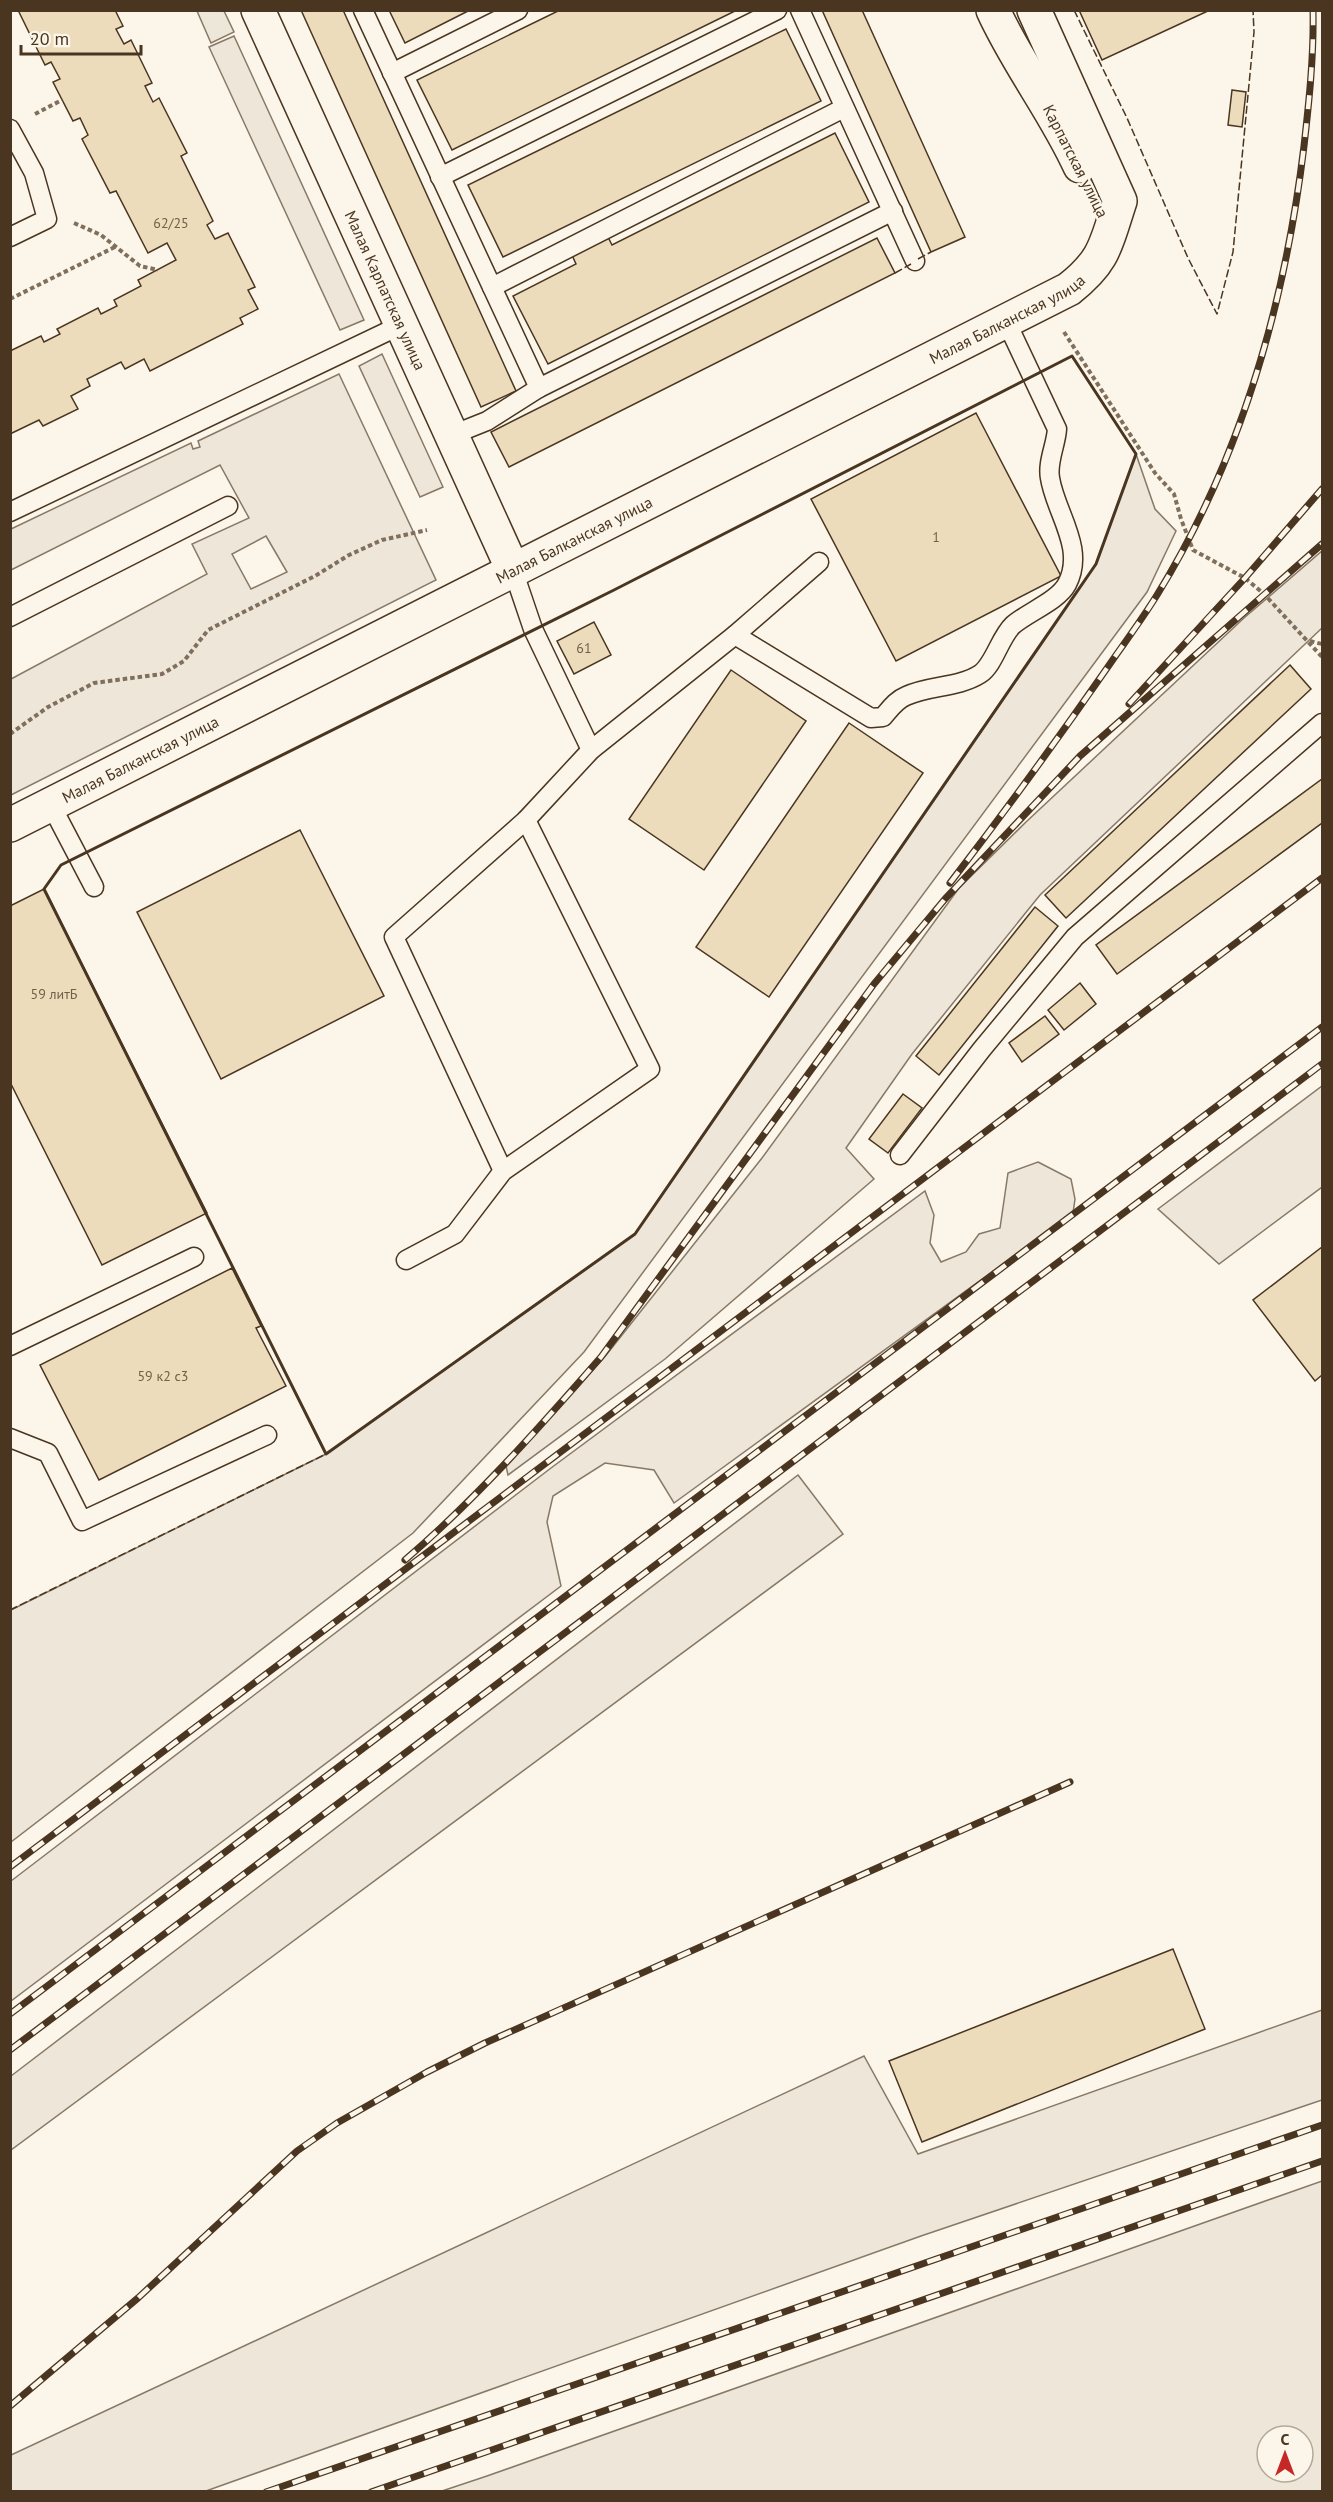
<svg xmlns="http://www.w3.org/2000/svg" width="1333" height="2502" viewBox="0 0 1333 2502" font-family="'PT Sans',sans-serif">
<rect width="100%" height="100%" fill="#fbf6e9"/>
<g fill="#ede6d9" stroke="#887966" stroke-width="1.5" fill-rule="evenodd">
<path d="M234,36L364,320L340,330L209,47Z"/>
<path d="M382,354L443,487L420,497L359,366Z"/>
<path d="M339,374L436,580L11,795V679L207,574L192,544L249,518L220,465L11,570V529L191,443L193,449L200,447L198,441ZM266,536L287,572L251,589L232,554Z"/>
<path d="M1136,454L1155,509L1176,531L1147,592L584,1352L413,1533L11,1842V1610L326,1454L635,1234L1096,564Z"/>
<path d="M1322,551V628L1040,895L912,1054L846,1148L874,1179L665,1359L508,1475L506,1466L607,1354L762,1158L959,888L1026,822L1244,618Z"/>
<path d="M1322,1086V1187L1219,1264L1158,1209Z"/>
<path d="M1038,1162L1071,1179L1075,1199L1073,1213L674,1503L654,1470L605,1463L553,1496L547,1522L561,1586L11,2001V1881L551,1468L925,1191L934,1215L930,1243L941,1262L966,1252L979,1234L1000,1228L1008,1173Z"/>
<path d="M798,1475L843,1534L11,2150V2076Z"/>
<path d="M1322,2010V2100L921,2236L206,2491H11V2455L864,2056L918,2154Z"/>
<path d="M1322,2181V2491H442L487,2476ZM1267,2436H1303V2472H1267Z"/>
</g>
<path fill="#ede7d9" stroke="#887966" stroke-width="1.5" d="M197,11H224L234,32L211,43Z"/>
<g fill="#ecdcbc" stroke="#4a3520" stroke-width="1.5">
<path d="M18,10H115L123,26L116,29L124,44L131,40L152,83L145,86L153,102L159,98L187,153L181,156L213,221L207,225L215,239L228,233L255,287L248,290L258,309L240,318L243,324L150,371L144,359L125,369L121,362L87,379L90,386L71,396L78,409L43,426L39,420L10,434V351L41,336L44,342L60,334L57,329L98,308L101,314L117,306L114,300L141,286L138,280L176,260L167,243L148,253L116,191L110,193L82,139L88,135L80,118L73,121L53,82L60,79L51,62L45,65Z"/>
<path d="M301,10H343L516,391L481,407Z"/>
<path d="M389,10H470L405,43Z"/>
<path d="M560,10H737L452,150L417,80Z"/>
<path d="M822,10H862L965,237L931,252Z"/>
<path d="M1079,10H1210L1102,60Z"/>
<path d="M786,29L821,101L503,257L468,185Z"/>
<path d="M1232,90L1246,92L1242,127L1228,125Z"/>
<path d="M835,133L869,202L548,364L513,296L576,264L571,253L607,235L612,245Z"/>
<path d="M877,238L895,273L509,467L491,432Z"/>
<path d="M976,413L1061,576L896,661L811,499Z"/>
<path d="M594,622L611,655L574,674L557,641Z"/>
<path d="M1290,665L1311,689L1066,918L1045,895Z"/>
<path d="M731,670L806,721L704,870L629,819Z"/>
<path d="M849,723L923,773L769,997L696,947Z"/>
<path d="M1322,779V823L1117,974L1096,945Z"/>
<path d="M300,830L384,996L221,1079L137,912Z"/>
<path d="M44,889L207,1213L102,1265L10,1082V906Z"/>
<path d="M1035,907L1058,926L939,1075L916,1056Z"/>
<path d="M1080,983L1096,1004L1064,1030L1048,1010Z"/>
<path d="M1045,1016L1059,1034L1022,1062L1009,1043Z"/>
<path d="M903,1094L922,1108L888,1153L869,1139Z"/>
<path d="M1322,1247V1375L1315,1381L1253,1300Z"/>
<path d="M232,1268L261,1326L256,1328L286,1386L99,1480L40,1365Z"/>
<path d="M1173,1949L1205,2029L922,2142L889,2061Z"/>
</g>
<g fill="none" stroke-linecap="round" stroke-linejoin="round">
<g stroke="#4a3520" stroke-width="21">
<g id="lane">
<path d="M363,10L539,388L893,211"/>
<path d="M800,10L915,261"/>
<path d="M392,73L518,10"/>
<path d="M10,129L34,173L47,219L10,237"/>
<path d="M440,177L777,10"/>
<path d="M492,287L844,108"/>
<path d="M452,435L487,421L539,388"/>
<path d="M10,512L401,325"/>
<path d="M513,570L533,629L591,750"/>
<path d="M10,617L228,506"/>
<path d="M735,635L871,718L883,717C890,709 896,700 906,696C929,685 958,688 980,674C994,665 1000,637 1013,625C1028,612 1058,601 1067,584C1086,548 1055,512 1050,478C1047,462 1056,445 1057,429L1006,321"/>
<path d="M51,805L94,887"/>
<path d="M900,1155L982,1049L1075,937L1322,723"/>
<path d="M503,1171L394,937L526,820L591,750L735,635L819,562"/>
<path d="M406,1260L455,1234L503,1171L650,1069L526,820"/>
<path d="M10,1346L194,1257"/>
<path d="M10,1438L48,1453L82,1521L267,1435"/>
</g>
</g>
<g stroke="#4a3520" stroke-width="36">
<g id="street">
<path id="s1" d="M258,10L513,570"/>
<path d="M993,10C1018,65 1055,111 1080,166"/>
<path id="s2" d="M10,825L1069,289C1106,260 1106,243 1120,201L1034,10"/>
</g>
</g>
<g stroke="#7f6f5c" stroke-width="4" stroke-dasharray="4.5 3" stroke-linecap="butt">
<path d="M35,114L62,100"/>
<path d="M74,223L101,235L140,266L158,270"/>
<path d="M10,299L117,246"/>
<path d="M1064,332L1155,473L1174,494L1181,519L1193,550L1245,578L1264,594L1322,657"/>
<path d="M1310,641L1322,644"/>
<path d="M10,734L48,707L94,683L162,674L184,661L208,630L315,576L349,555L382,540L427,530"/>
</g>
<use href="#lane" stroke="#fbf6e9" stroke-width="18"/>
<use href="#street" stroke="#fbf6e9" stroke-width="33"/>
<g stroke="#4a3520" stroke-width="7">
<g id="rail">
<path d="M1129,704L1245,578L1322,489"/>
<path d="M950,883C1003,814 1055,743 1105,671C1122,646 1141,621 1157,595C1241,459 1285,304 1304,146C1309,102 1314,55 1313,10"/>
<path d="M405,1560C476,1499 539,1428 601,1357L874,984L945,899L1080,756L1322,544"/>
<path d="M10,1867L1322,878"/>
<path d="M10,2014L1322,1027"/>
<path d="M10,2050L1322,1064"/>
<path d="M10,2406L138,2298L297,2151L337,2123L427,2072L485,2043L1070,1782"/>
<path d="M266,2492L1322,2125"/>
<path d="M371,2492L1322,2161"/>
</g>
</g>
<use href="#rail" stroke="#fbf6e9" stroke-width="4.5" stroke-dasharray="14" stroke-linecap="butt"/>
<g stroke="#4a3520" stroke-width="1.5" stroke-dasharray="8 3" stroke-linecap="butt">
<path d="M1074,10L1127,118L1188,258L1217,314L1233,252L1254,32L1253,10"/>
<path d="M918,259L931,252"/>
<path d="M895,273L911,264"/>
<path d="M10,1610L326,1454"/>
</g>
<path stroke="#4a3520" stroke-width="3" d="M1072,356L1136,454L1096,564L635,1234L326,1454L44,889L61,865L614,590Z"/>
</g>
<g text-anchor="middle" stroke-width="4.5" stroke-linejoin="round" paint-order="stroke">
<g font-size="14" fill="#725f47">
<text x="171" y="228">62/25</text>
<text x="936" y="542">1</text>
<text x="584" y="653">61</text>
<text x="54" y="999">59 литБ</text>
<text x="163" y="1381">59 к2 с3</text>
</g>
<g font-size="16" fill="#4a3520" stroke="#fbf6e9">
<text transform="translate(1076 161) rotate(63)" y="6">Карпатская улица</text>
<text dy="6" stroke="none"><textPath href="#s1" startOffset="308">Малая Карпатская улица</textPath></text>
<text dy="6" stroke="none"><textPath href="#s2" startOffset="1118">Малая Балканская улица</textPath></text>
<text dy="6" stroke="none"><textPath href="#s2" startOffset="632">Малая Балканская улица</textPath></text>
<text dy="6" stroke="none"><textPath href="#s2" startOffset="146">Малая Балканская улица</textPath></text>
</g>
</g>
<rect width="1333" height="2502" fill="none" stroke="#4a3520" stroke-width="24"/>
<g transform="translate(1285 2454)"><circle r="28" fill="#fbf6e9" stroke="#b4a999" stroke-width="1.5"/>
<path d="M0-4.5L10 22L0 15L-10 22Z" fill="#c62828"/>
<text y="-9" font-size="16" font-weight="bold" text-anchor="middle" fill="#4a3520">С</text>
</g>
<path d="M21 45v9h120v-9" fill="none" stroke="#4a3520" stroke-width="3"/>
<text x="30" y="45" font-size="18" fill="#4a3520" stroke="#fbf6e9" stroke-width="4.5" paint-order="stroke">20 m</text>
</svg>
